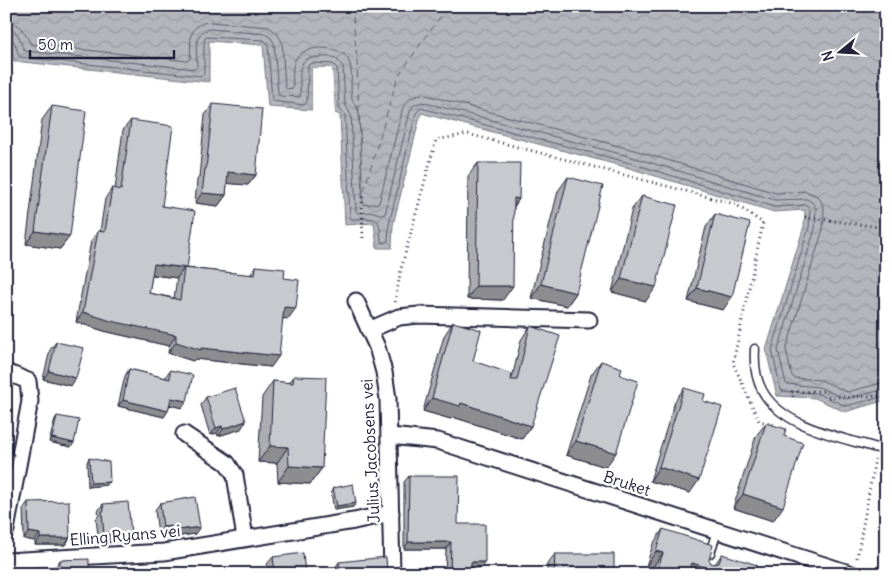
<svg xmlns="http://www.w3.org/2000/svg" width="892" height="580" viewBox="0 0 892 580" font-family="Delius,sans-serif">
<defs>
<pattern id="water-waves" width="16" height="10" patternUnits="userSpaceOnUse" patternTransform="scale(1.25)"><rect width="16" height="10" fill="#b4b4bc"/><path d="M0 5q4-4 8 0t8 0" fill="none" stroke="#9a9aa2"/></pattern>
</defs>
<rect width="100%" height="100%" fill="#fff"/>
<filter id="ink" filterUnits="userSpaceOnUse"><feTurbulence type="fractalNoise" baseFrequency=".02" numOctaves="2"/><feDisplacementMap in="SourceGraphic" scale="10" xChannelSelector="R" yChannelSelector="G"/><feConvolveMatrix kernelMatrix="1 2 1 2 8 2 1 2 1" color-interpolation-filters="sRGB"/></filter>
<g filter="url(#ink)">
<path fill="url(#water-waves)" stroke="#7a7a88" d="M6,6H886V400L845,412L815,398L777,396L766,350L804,226L805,210L774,212L629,168L421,113L393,225L392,248H377L374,223L345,225L340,115L335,113L332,68H312V110L268,107L263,45L209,41V82L14,61L10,42L6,38Z"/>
<path fill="#fff" d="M312,68H332L335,113L332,112L330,70H314L315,111L312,110Z"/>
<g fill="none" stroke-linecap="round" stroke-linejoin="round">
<g stroke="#5c5c6f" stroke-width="1">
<path d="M6,22C22,23 24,33 31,44L187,61L190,59L191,35L196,27L203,23L211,22L269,27L277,33L282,42L285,87L287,89L293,88C293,78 291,66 296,58C306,44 340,45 348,59C355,72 348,89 353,102C355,105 357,108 359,112L363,203L365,205L379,203L403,107L411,98L422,94L634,150L776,193L805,191L816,195L821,201L824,208L823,229L786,350L792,376L794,378L821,380L847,392L886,382"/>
<path d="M6,29C21,30 19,42 25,51L195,69L197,67C197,54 192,32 210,29L265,34L271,38L274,43L278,94L280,96L300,97C302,78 292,56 320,57C325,57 331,56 336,58L343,67L345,104L351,115L356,211L358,213L374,212L382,215L385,214L410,111L414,105L422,102L632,157L775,200L807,199L813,203L816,208L815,229L778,350L786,384L819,387L846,399L886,389"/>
<path d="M6,36C17,37 15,50 20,57L201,76L204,74V41L206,37L264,40L268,45L272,101L304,105L307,102L308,65L313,63L333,64L337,68L339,108L345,115L350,217L352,219C378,219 379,213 381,241L383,243L388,241L389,224L416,113L421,108L630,163L775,207L806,205L810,210L809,227L772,350L781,390L783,391L816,393L846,406L886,396"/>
</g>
<path stroke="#5c5c6f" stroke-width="1" stroke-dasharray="6 5" stroke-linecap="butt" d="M352,6L357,60L362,197L398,76L448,6"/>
<g stroke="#22223b" stroke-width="11">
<g id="lane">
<path d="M755,349C754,363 755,377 762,390C781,427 840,437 877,448"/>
<path d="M710,553L717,531"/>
</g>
</g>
<g stroke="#22223b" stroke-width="19">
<g id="street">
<path d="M356,301L377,347L384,372L388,399L392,574"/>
<path d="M369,330L399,317L419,315L589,320"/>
<path d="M6,372L28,381L30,401L6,530"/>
<path d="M184,434L227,463L235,475L245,538"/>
<path d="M390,436L438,441L852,574"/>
<path d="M6,561L164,552L354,521L391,513"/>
</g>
</g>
<g stroke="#22223b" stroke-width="3" stroke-dasharray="1 4" stroke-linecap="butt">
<path d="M362,197L363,242"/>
<path d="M805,217L886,228"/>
<path d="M395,302L401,269L436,140L468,134L735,204L763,223L733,363L759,421L776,425"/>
<path d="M793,397L792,392L825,391L828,397L886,396"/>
<path d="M857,558L875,459"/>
</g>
<use href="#lane" stroke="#fff" stroke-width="8"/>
<use href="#street" stroke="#fff" stroke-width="15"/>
</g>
<g fill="#acacb2" stroke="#22223b" fill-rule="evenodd">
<path d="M213,104L256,175L248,185L227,183L226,195L218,206L195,203L197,180L199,177L205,115Z"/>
<path d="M52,106L70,236L60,249L26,244L42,120Z"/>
<path d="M131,120L162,206L187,268L250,275L256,266L284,278L288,319L283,318L271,367L195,359L193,361L168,353L169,346L104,331L76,322L91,241L98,231H100L105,199L112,188L115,189L123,130ZM152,275L177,278L174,298L149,293Z"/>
<path d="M478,163L519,199L514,207L503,300L467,299L468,176Z"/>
<path d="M568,177L576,293L567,306L531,298L558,191Z"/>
<path d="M642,196L646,301L612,292L632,209Z"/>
<path d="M715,214L723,310L688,301L706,227Z"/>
<path d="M453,322L473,361L512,378L521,340L530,326L531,426L522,439L453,417L451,419L423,411L444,336Z"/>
<path d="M56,342L71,386L43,379L50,350Z"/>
<path d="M601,361L620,375L606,467L566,455L591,375Z"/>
<path d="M129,369L166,378V376L170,370L187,401L182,408L170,405L164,417L118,406L125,376Z"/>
<path d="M294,376L322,468L310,484L278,482L277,463L258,462L262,397L273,381L289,383Z"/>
<path d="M684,388L703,401L690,493L650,481L675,401Z"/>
<path d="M206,397L241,429L218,436L217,433L210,435L201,405Z"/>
<path d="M57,416L71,447L49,442L55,419Z"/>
<path d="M766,423L784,436L773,521L733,508L756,436Z"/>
<path d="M89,458L110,482L107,485L88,487L87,462Z"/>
<path d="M409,476L458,524L480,569H471V574H445L446,549H404V482Z"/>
<path d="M333,488L356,503L353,507L334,510L331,492Z"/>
<path d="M28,502L70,538L65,545H35V541L24,539L23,509Z"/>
<path d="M160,503L195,534L166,538V533L158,534L155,510Z"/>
<path d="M103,504L131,533L125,541L99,543L96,519L99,515L98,511Z"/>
<path d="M663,529L709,560L712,564H715L722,554L756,574H650L652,568L646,566L653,544Z"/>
<path d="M555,554L614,574H547V564Z"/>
<path d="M273,557L305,574H269L267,564Z"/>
<path d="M60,560L89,574H55V568Z"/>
<path d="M339,562L387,569L336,574L335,568Z"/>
</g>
<g fill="#8c8c91" stroke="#22223b">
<path d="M228,172L256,175L248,185L220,183Z"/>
<path d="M202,193L226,195L218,206L195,203Z"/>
<path d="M514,198L519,199L510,212Z"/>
<path d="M35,231L70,236L60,249L26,244Z"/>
<path d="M154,264L184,268L177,278L147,274Z"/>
<path d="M621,279L656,287L646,301L612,292Z"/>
<path d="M541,284L576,293L567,306L531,298Z"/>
<path d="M476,286H513L503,300L467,299Z"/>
<path d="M697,288L732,297L723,310L688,301Z"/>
<path d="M284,307L296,308L288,319L276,318Z"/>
<path d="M83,312L176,335L169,346L104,331L76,322Z"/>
<path d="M176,342L201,348L279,356L271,367L195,359L193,361L168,353Z"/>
<path d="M49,371L76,378L71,386L43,379Z"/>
<path d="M171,398L187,401L182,408L167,404Z"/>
<path d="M432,398L461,403L531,426L522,439L453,417L451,419L423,411Z"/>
<path d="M123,400L168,411L164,417L118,406Z"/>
<path d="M246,421L241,429L218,436L223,429Z"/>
<path d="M222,426L217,433L210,435L216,428Z"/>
<path d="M52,438L74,443L71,447L49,442Z"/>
<path d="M576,441L616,453L606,467L566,455Z"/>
<path d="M270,446L288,447L277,463L258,462Z"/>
<path d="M289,466L322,468L310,484L278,482Z"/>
<path d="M659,467L699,480L690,493L650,481Z"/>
<path d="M110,482L107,485L88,487L91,483Z"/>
<path d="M743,494L783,507L773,521L733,508Z"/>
<path d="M356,503L353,507L334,510L337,506Z"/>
<path d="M171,526L166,533L158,534L163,527Z"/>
<path d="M200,527L195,534L166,538L171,531Z"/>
<path d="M29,532L40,534L35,541L24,539Z"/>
<path d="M131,533L125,541L99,543L104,535Z"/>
<path d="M40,538H70L65,545H35Z"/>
<path d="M408,542H451L446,549H404Z"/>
<path d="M656,551L663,553L652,568L646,566Z"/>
<path d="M471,562H485L480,569H466Z"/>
<path d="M692,563L721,572L720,574H685Z"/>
</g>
<g fill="#c8c8cf" stroke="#22223b">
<path d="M213,104L262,109L256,175L228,172L226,195L202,193L205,169H206Z"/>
<path d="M52,106L86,111L70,236L35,231Z"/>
<path d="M131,120L173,126L162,206L195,211L187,268L154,264L149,293L180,300L184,268L255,275L256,266L285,269L284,278L299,280L296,308L284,307L279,356L201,348V350L176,342V335L111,321L83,312L98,231L105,232L112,188L121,190Z"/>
<path d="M478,163H520L519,199L514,198L513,286H476Z"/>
<path d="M568,177L603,186L576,293L541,284Z"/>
<path d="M642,196L677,205L656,287L621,279Z"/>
<path d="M715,214L750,223L732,297L697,288Z"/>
<path d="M453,322L481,330L473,361L512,374L511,380H517L530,326L560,336L531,426L461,403L460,406L432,398Z"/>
<path d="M56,342L84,348L76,378L49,371Z"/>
<path d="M601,361L622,368L620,375L638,381L616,453L576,441Z"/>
<path d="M129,369L170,379V370L193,375L187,401L171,398L168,411L123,400Z"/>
<path d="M294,376L326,377L322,468L289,466L288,447L270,446L273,381L293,383Z"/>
<path d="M235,388L246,421L223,429L222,426L216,428L206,397Z"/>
<path d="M684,388L705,394L703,401L722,407L699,480L659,467Z"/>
<path d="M6,393L10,394L6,405Z"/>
<path d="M57,416L79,420L74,443L52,438Z"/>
<path d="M766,423L786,429L784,436L803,443L783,507L743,494Z"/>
<path d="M6,453L14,454L9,479H6Z"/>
<path d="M89,458L109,462L110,482L91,483Z"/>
<path d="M409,476H459L458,524H485V562H471V574H450L451,542H408Z"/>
<path d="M353,484L356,503L337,506L333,488Z"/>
<path d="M195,497L200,527L171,531V526L163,527L160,503Z"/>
<path d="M69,501L70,538H40V534L29,532L28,502Z"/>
<path d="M128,502L131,533L104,535L102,511H104L103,504Z"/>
<path d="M663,529L713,545L709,560L712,564L719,563L722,554L757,565L754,573L756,574H721V572L692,563L689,574H656L663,553L656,551Z"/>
<path d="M303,553L305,574H275L273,557Z"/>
<path d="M555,554H614V574H554Z"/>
<path d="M386,557L387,569L390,574H339H340L339,562Z"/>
<path d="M89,559V574H60V560Z"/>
</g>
</g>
<g text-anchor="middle" stroke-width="5" stroke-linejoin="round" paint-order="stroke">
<g font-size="16" fill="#22223b" stroke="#fff">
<text transform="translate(370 451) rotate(-93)" y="6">Julius Jacobsens vei</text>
<text transform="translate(627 483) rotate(18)" y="6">Bruket</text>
<text transform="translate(125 535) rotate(-5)" y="6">Elling Ryans vei</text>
</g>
</g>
<rect width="892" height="580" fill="none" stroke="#fff" stroke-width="25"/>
<rect x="12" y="12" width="867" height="555" fill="none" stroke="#22223b" stroke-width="2" filter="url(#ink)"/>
<g transform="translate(840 52) rotate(252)" stroke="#ffffff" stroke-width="4" paint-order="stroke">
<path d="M0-4L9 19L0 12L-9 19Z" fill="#22223b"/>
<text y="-8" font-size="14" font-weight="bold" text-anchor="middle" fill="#22223b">N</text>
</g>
<path d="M30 50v8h144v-8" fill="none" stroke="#22223b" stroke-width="2.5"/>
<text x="38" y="50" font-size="15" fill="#22223b" stroke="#ffffff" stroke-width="4" paint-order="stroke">50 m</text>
</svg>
